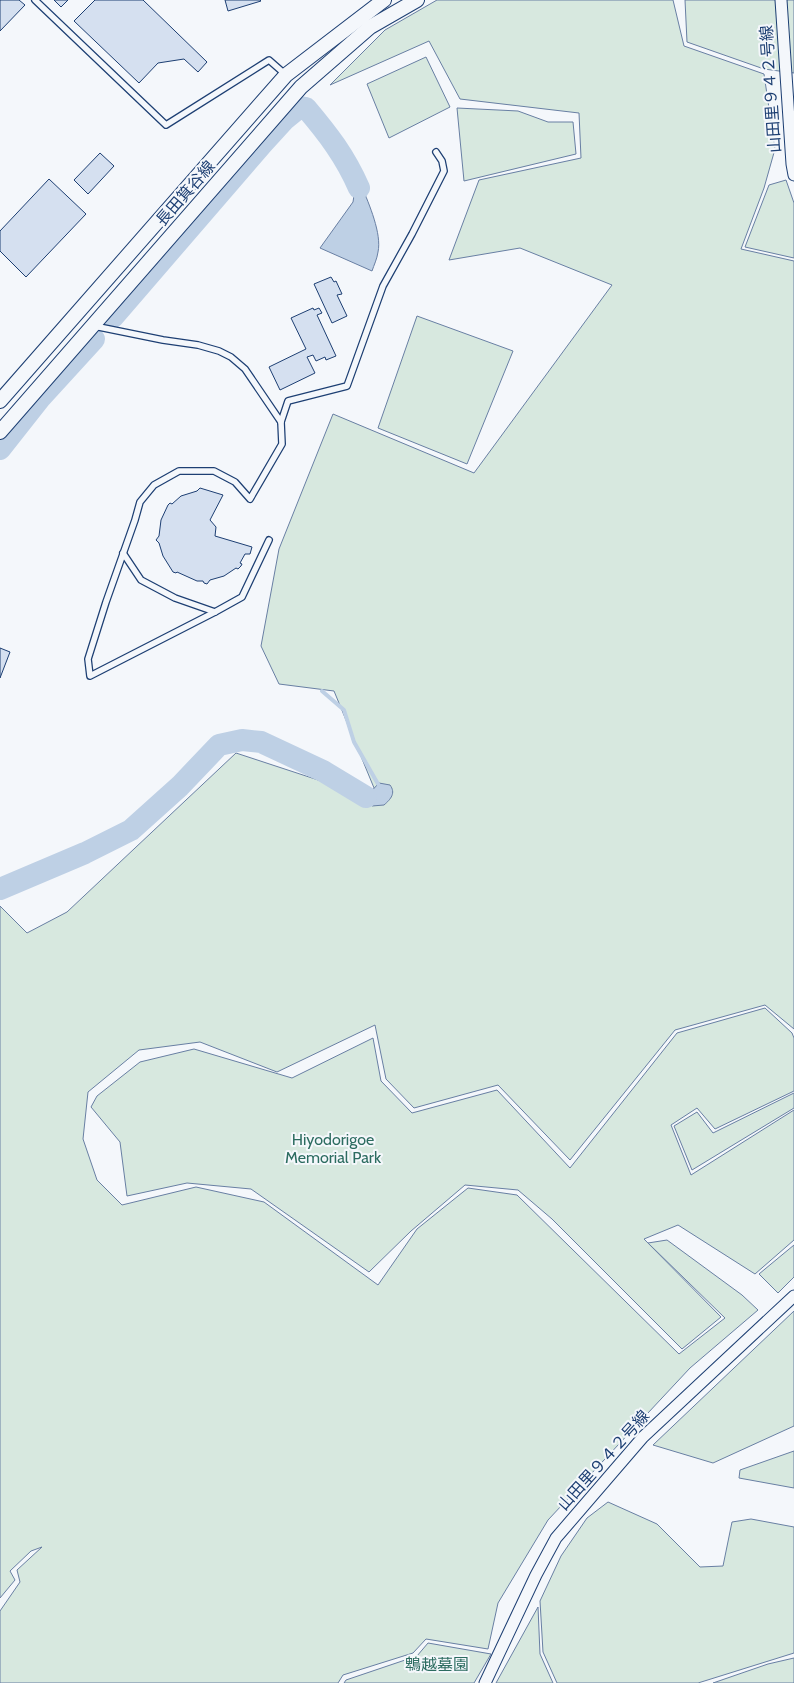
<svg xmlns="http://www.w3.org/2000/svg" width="794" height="1683" viewBox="0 0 794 1683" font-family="Cabin,'Noto Sans JP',sans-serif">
<rect width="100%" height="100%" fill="#f4f7fb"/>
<g fill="#d7e8df" stroke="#687fa3">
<path d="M437,0H673L684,46L764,74L775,149L764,188L741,249L794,261V1029L765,1005L675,1030L570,1160L498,1085L414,1108L386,1079L375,1025L277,1072L200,1042L139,1050L88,1092L83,1139L97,1180L122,1205L196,1187L264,1202L378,1285L417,1229L468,1188L517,1195L679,1354L725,1318L648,1243L667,1240L742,1295L758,1310L690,1368L548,1520L498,1603L488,1649L426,1639L413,1653L343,1675L338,1683H0V1611L20,1582L17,1570L42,1547L31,1551L10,1571L15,1580L0,1598V906L27,933L67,912L236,753L379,800L334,691L279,684L261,646L279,549L333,414L474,473L612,285L520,248L449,260L479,180L581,158L579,113L460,99L429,41L330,85L385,30Z"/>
<path d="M685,0H794V73L764,69L687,42Z"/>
<path d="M426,57L450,107L389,138L367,84Z"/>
<path d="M457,108L518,111L548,122H573L576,154L464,181Z"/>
<path d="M786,180L794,203V258L745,247L769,185Z"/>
<path d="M417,316L513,351L467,464L378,428Z"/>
<path d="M765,1008L792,1033L794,1038V1091L715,1129L697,1108L671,1125L691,1175L794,1110V1240L755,1274L678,1225L644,1239L721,1317L682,1349L552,1219L518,1190L465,1185L411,1231L369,1272L251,1189L187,1183L127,1196L120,1142L91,1107L97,1096L140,1062L194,1049L292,1078L373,1038L381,1081L412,1113L497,1090L570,1168L677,1033Z"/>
<path d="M794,1093V1108L692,1170L674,1126L697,1112L713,1133Z"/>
<path d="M794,1245V1277L778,1293L759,1274Z"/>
<path d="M794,1311V1426L713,1463L653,1445Z"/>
<path d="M794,1451V1488L739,1478L740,1470Z"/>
<path d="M608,1502L657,1524L700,1567L723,1566L732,1522L751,1519L794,1527V1653L698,1683H557L543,1652L540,1601L561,1556L587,1518Z"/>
<path d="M538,1607L540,1654L553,1683H496Z"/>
<path d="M428,1643L491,1654L474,1683H344L346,1680L417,1656Z"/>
<path d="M794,1658V1683H713L768,1664Z"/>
</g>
<g fill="#bed0e5" stroke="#687fa3">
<path d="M362,187C369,204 382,234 378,252C377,259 374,265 372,271L320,248L353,202L355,189Z"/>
<path d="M379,783L390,785C396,793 391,799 384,805L372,806L365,798Z"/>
</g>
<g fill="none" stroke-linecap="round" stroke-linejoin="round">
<path stroke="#bed0e5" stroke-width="4" d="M322,691L344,710L354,742L378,784"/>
<g stroke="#bed0e5" stroke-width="22">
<path d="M113,317L263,143L284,120L300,107L306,108C328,134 345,156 359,188"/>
<path d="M0,449L41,397L94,339"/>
<path d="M0,889L85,853L131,830L180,786L219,745L242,740L261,742L323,771L366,797"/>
</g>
</g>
<g fill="#d5e0f0" stroke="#1d3f73">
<path d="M0,0H19L25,5L0,31Z"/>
<path d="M54,0H68L61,7Z"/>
<path d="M95,0H143L207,62L198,72L184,59L158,63L139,83L74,21Z"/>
<path d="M225,0H260L261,1L228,11Z"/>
<path d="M100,153L114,166L88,194L74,180Z"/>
<path d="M49,179L86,214L26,277L0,251V231Z"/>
<path d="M331,277L334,282L336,281L342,294L337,295L347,316L332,323L314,284Z"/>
<path d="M313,308L314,310L319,308L322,313L317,315L336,356L326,360L325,357L316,361L313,355L307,357L315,373L280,390L269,367L306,349L291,318Z"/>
<path d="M200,488L223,495L210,520L216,527L215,536L252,547L250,554H245L240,563L242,564L241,566L238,569L236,568L224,576L210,580L207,584L204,583L203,581H197L177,572L176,573L173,572L163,556L159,543L156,540L159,536L161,520L168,505L170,503L172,504L181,496L197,491Z"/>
<path d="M0,648L10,652L0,678Z"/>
</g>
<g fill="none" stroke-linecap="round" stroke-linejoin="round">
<g stroke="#1d3f73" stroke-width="8">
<g id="service">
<path d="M35,0L166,125L269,60L286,75"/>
<path d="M94,326L163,340L198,345L219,351L231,357L245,369L281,422L282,444L250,499L235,482L214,471H179L154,485L140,502L135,520L106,602L88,659L90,676L215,612L242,597L269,540"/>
<path d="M281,422L288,401L347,386L383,286L412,234L444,171L442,161L436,152"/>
<path d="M123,553L141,580L175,598L215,612"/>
</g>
</g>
<g stroke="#1d3f73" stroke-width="13">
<g id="minor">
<path d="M781,0L792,164L794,175"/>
<path d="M485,1683L536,1575L556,1538L643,1437L794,1296"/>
</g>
</g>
<g stroke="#1d3f73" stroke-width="16">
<g id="tertiary">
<path d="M0,401L286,75L384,0"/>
<path d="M0,432L301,87L370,27L417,0"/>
</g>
</g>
<use href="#service" stroke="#f4f7fb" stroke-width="5.5"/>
<use href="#minor" stroke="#f4f7fb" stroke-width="11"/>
<use href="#tertiary" stroke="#f4f7fb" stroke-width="14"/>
</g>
<g text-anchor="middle" stroke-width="4" stroke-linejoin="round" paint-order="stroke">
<g font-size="16" fill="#1d3f73" stroke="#f4f7fb">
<text transform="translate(770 89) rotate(-94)" y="6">山田里９４２号線</text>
<text transform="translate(185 193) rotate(-49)" y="6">長田箕谷線</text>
<text transform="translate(603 1460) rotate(-48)" y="6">山田里９４２号線</text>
</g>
<g font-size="16" fill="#2c6c60" stroke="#f4f7fb">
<text x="333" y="1145">Hiyodorigoe<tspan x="333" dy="18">Memorial Park</tspan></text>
<text x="437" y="1670">鵯越墓園</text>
</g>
</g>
</svg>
